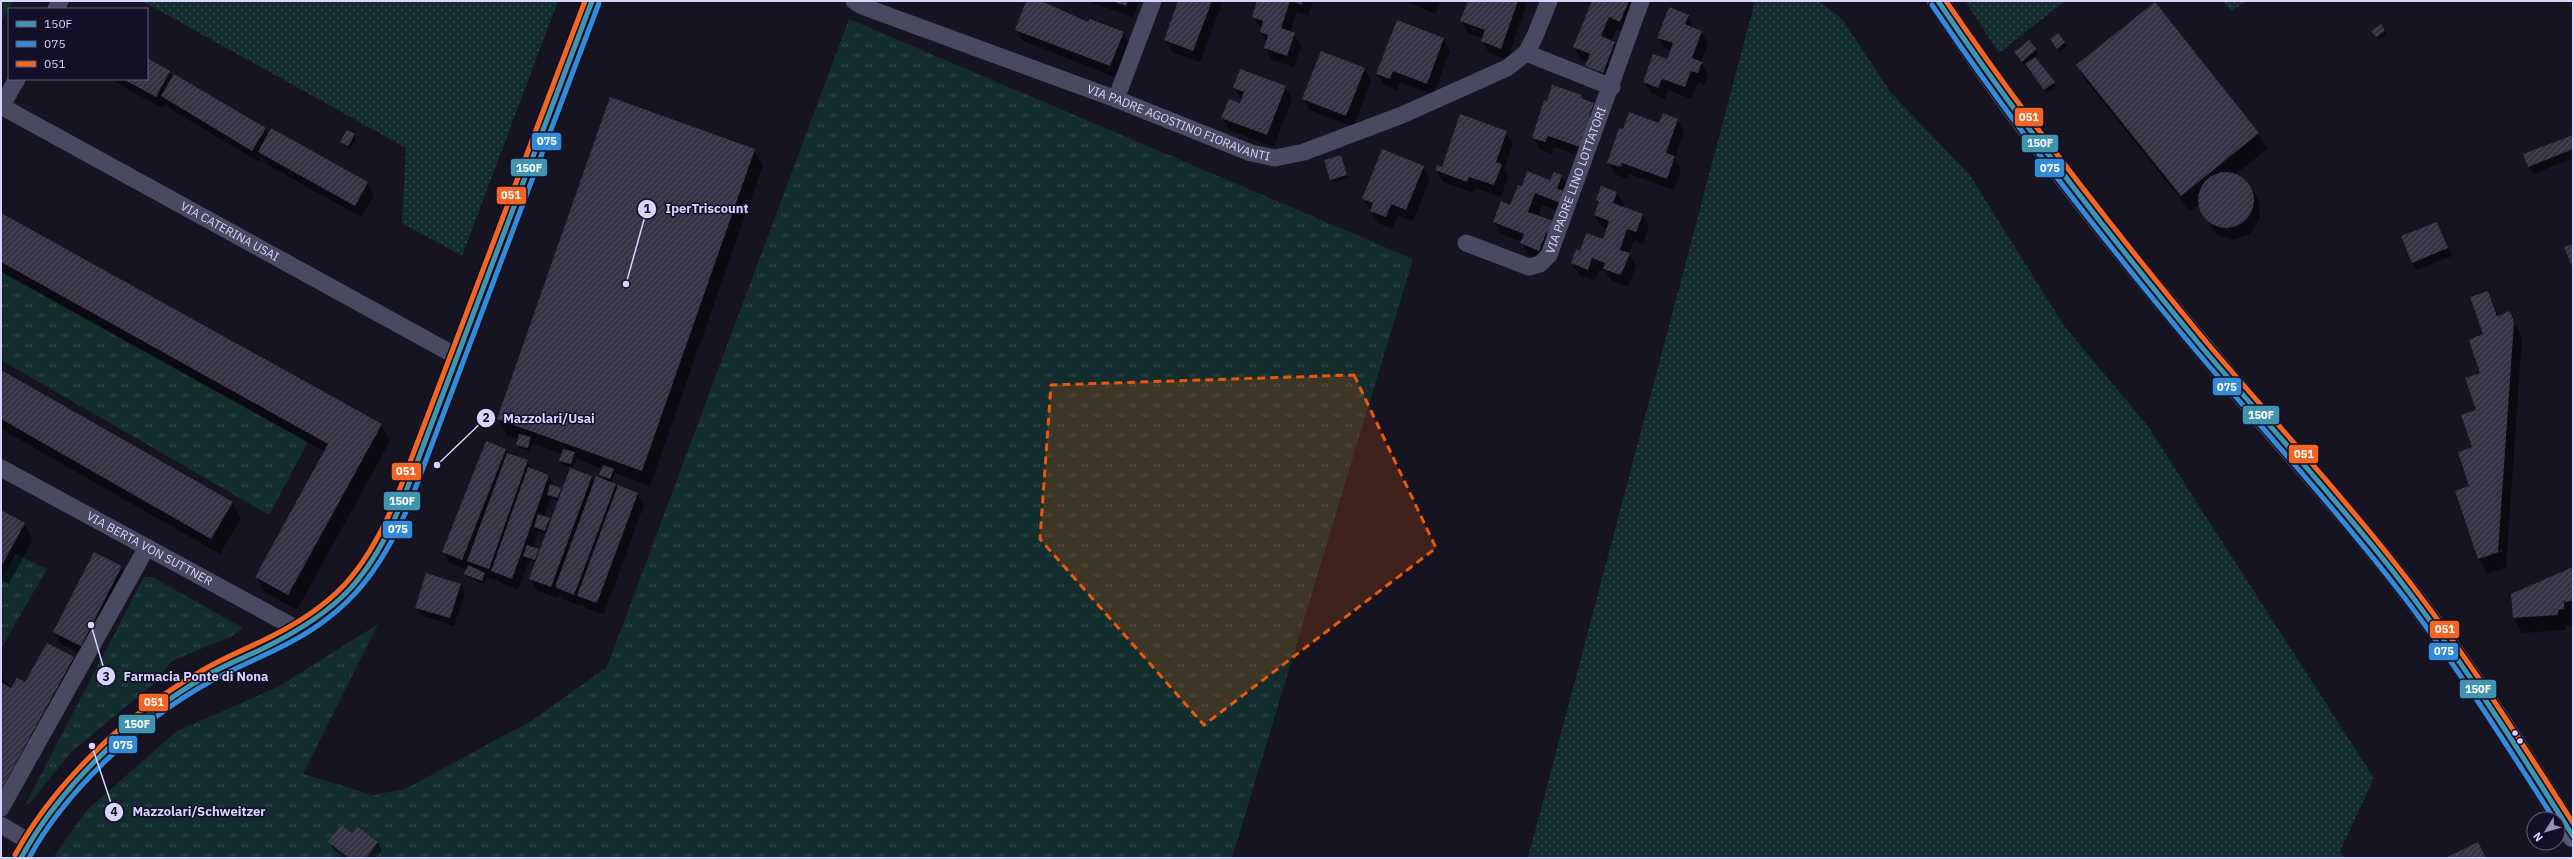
<svg xmlns="http://www.w3.org/2000/svg" width="2574" height="859" viewBox="0 0 2574 859" font-family="'IBM Plex Sans',sans-serif">
<defs>
<pattern id="grass-dots" width="8" height="8" patternUnits="userSpaceOnUse"><rect width="8" height="8" fill="#132c2d"/><path d="M2 2h.1M6 6h.1" fill="none" stroke="#354a4c" stroke-width="1.8" stroke-linecap="round"/></pattern>
<pattern id="park-tufts" width="24" height="20" patternUnits="userSpaceOnUse"><rect width="24" height="20" fill="#132c2d"/><path d="M3 7l-1-3M5 7V3M7 7l1-3M15 17l-1-3M17 17v-4M19 17l1-3" fill="none" stroke="#354a4c"/></pattern>
<pattern id="building-hatch" width="6" height="6" patternUnits="userSpaceOnUse"><rect width="6" height="6" fill="#343243"/><path d="M-1 1l2-2M0 6l6-6M5 7l2-2" fill="none" stroke="#514f5f"/></pattern>
</defs>
<rect width="100%" height="100%" fill="#161421"/>
<g fill="url(#grass-dots)">
<path d="M142,1H558L462,256L402,223L406,148Z"/>
<path d="M1755,1H1819L1843,20L1891,93L1969,174L2065,327L2147,425L2374,778L2340,851L2343,858H1528Z"/>
<path d="M1965,1H2065L1999,53Z"/>
<path d="M2223,1H2247L2231,11Z"/>
</g>
<g fill="url(#park-tufts)">
<path d="M849,19L1413,259L1232,858H53L86,811L177,731L278,687L378,624L303,774L373,795L405,789L531,721L607,667Z"/>
<path d="M1,271L308,442L269,515L1,360Z"/>
<path d="M16,554L47,569L1,648V579Z"/>
<path d="M144,577H152L243,628L232,636L172,661L152,685L71,752L30,803L25,805Z"/>
</g>
<path fill="#132c2d" d="M1,1H13L1,22Z"/>
<g fill="#0007" fill-rule="evenodd">
<path d="M1027,1H1038L1089,24L1123,33L1130,45L1117,78L1023,41L1016,29Z"/>
<path d="M1087,1H1139L1133,17Z"/>
<path d="M1179,1H1223L1200,62L1172,52L1165,40Z"/>
<path d="M1258,1H1313L1308,16L1297,12L1290,32L1294,34L1301,46L1294,67L1272,60L1265,48L1267,43L1261,32L1262,30L1253,17Z"/>
<path d="M1404,1H1441L1436,14Z"/>
<path d="M1469,1H1525L1527,4L1507,60L1489,53L1482,41L1483,38L1468,33L1461,21Z"/>
<path d="M1593,1H1640L1627,33L1616,29L1611,41L1615,43L1621,54L1609,84L1593,78L1586,66L1588,62L1581,59L1574,47Z"/>
<path d="M1688,16L1694,29L1701,32L1708,43L1701,62L1708,75L1704,85L1698,82L1691,99L1668,90L1665,99L1651,93L1644,82L1668,60L1671,52L1665,49L1658,37Z"/>
<path d="M2385,31L2387,35L2379,40L2375,35Z"/>
<path d="M2058,34L2067,46L2060,52L2053,43Z"/>
<path d="M1443,39L1450,51L1433,95L1400,82L1397,90L1384,85L1377,74Z"/>
<path d="M2036,49L2038,53L2034,57L2056,87L2047,93L2017,56Z"/>
<path d="M147,59L169,72L173,78L265,129L268,135L367,183L374,195L361,217L266,164L262,158L259,162L169,108L166,103L162,108L110,79H147Z"/>
<path d="M2077,66L2258,133L2267,149L2236,174L2252,189L2259,201L2260,219L2250,234L2233,240L2216,234L2200,207V203L2190,211L2086,81Z"/>
<path d="M1364,69L1371,81L1353,127L1310,110L1304,99Z"/>
<path d="M1285,87L1292,98L1274,147L1229,130L1222,118L1241,104L1242,100L1234,88Z"/>
<path d="M1581,96L1584,100L1593,104L1600,115L1590,159L1554,147L1552,154L1539,149L1533,138Z"/>
<path d="M1677,120L1684,131L1675,158L1681,169L1674,190L1629,174L1627,179L1615,174L1608,162L1623,130Z"/>
<path d="M1506,131L1513,143L1504,169L1508,176L1501,197L1476,188L1474,193L1443,182L1436,170L1437,167L1442,168Z"/>
<path d="M354,135L356,139L350,149L343,145L341,142Z"/>
<path d="M2573,136V158L2534,174L2529,166Z"/>
<path d="M754,150L763,165L650,486L615,473L611,483L618,489L637,493L644,505L604,614L585,608L582,602L581,606L563,599L560,594L558,598L537,591L531,579L536,563L529,561L518,590L499,582L496,578L495,580L487,577L484,584L468,577L467,570L450,563L443,552L486,442L528,461L533,470L548,475L555,487L562,492L591,476L595,483L603,480L600,475L602,469L576,459L573,468L562,464L560,460L562,454L532,443L530,451L520,448L517,445L519,439L507,435L498,419ZM551,499L559,501L551,523L544,517ZM539,531L547,534L540,553L533,548Z"/>
<path d="M1341,156L1348,178L1333,183L1331,179Z"/>
<path d="M1423,167L1430,179L1413,221L1398,215L1392,229L1378,223L1363,198Z"/>
<path d="M1561,176L1568,187L1567,214L1542,205L1538,216L1553,222L1546,262L1528,255L1522,242L1501,234L1494,222L1511,206L1522,188L1551,181Z"/>
<path d="M1601,187L1617,193L1624,205L1623,207L1642,214L1649,226L1643,244L1634,240L1629,254L1636,266L1628,287L1611,280L1606,272L1599,270L1595,281L1579,275L1572,263L1580,252L1603,240L1607,229L1602,227L1595,215L1599,205L1597,200Z"/>
<path d="M1,214L381,425L390,441L297,610L265,592L256,577L325,452L1,272Z"/>
<path d="M2437,223L2452,256L2417,270L2412,262Z"/>
<path d="M2488,292L2499,316L2510,312L2522,338L2506,567L2488,574L2479,558L2471,486ZM2502,549L2503,551L2481,559V557Z"/>
<path d="M1,371L232,502L241,518L220,554L1,429Z"/>
<path d="M1,511L24,524L33,539L9,584L1,580Z"/>
<path d="M121,567L128,578L87,657L61,644L54,632Z"/>
<path d="M2573,568V625H2566V630L2522,633L2513,617Z"/>
<path d="M460,584L465,592L454,626L421,615L416,608Z"/>
<path d="M73,658L80,670L1,798V676L12,689Z"/>
<path d="M357,827L378,843L382,850L376,858H344L334,850L329,842L352,835Z"/>
</g>
<g fill="url(#building-hatch)">
<path d="M1026,1H1041L1088,22L1090,19L1124,32L1110,66L1015,30Z"/>
<path d="M1112,1H1128L1126,6Z"/>
<path d="M1178,1H1212L1193,51L1164,40Z"/>
<path d="M1257,1H1290L1281,28L1295,33L1287,56L1264,48L1268,35L1260,32L1263,21L1252,17Z"/>
<path d="M1292,1H1303L1302,5Z"/>
<path d="M1468,1H1518L1501,49L1481,41L1485,30L1460,21Z"/>
<path d="M1592,1H1629L1620,22L1609,17L1601,36L1615,42L1603,73L1585,66L1590,54L1573,47Z"/>
<path d="M2155,2L2259,133L2181,196L2076,65Z"/>
<path d="M1669,7L1689,15L1685,24L1702,31L1692,58L1702,62L1698,73L1691,71L1685,87L1662,79L1658,88L1643,82L1653,54L1667,59L1673,43L1657,38Z"/>
<path d="M1397,20L1444,38L1427,84L1393,71L1390,79L1376,74Z"/>
<path d="M2381,24L2385,31L2376,37L2371,31Z"/>
<path d="M2058,33L2065,42L2057,49L2050,39Z"/>
<path d="M2029,40L2037,49L2022,62L2014,52Z"/>
<path d="M1321,51L1365,68L1346,116L1302,99Z"/>
<path d="M2035,57L2055,82L2044,90L2025,64Z"/>
<path d="M147,58L170,71L156,97L123,79H147Z"/>
<path d="M1240,69L1286,86L1267,135L1221,118L1229,99L1240,103L1244,92L1233,88Z"/>
<path d="M174,74L266,128L252,151L161,96Z"/>
<path d="M1552,85L1582,95L1581,98L1594,103L1589,117L1593,118L1583,148L1548,136L1545,142L1532,138L1544,100L1547,101Z"/>
<path d="M610,97L755,149L642,471L497,419Z"/>
<path d="M1629,112L1659,123L1663,113L1678,119L1666,153L1675,156L1667,179L1622,163L1621,167L1607,163L1619,128L1623,129Z"/>
<path d="M1460,114L1507,131L1496,162L1502,164L1494,185L1469,177L1467,182L1435,170L1437,165L1442,167Z"/>
<path d="M271,128L368,182L355,206L258,152Z"/>
<path d="M347,130L355,134L348,146L340,142Z"/>
<path d="M2573,135V149L2528,167L2523,154Z"/>
<path d="M1382,149L1424,166L1406,210L1391,204L1386,217L1370,211L1373,203L1362,199Z"/>
<path d="M1341,155L1347,175L1330,180L1324,160Z"/>
<path d="M1527,171L1550,180L1554,172L1562,175L1557,189L1565,191L1560,203L1535,193L1528,212L1554,221L1549,234L1546,233L1539,251L1520,243L1524,234L1493,222L1501,201L1510,205L1518,185L1522,186Z"/>
<circle cx="2226" cy="200" r="28"/>
<path d="M1601,186L1617,192L1613,203L1643,214L1636,232L1627,229L1620,250L1630,253L1621,275L1603,269L1605,263L1592,258L1588,270L1571,263L1576,249L1580,251L1586,233L1603,239L1609,221L1594,215L1599,202L1596,200Z"/>
<path d="M1,213L382,424L288,595L255,577L328,444L1,262Z"/>
<path d="M2437,222L2448,248L2412,263L2401,236Z"/>
<path d="M2573,244V269L2564,247Z"/>
<path d="M2488,291L2497,316L2510,311L2514,322L2498,552L2478,559L2455,491L2469,486L2458,452L2472,447L2461,415L2476,410L2465,378L2480,373L2469,340L2483,334L2470,297Z"/>
<path d="M1,370L233,502L211,539L1,419Z"/>
<path d="M519,434L531,437L528,448L516,445Z"/>
<path d="M486,441L506,449L462,560L442,552Z"/>
<path d="M563,449L575,452L571,464L559,461Z"/>
<path d="M507,453L528,460L489,569L467,561Z"/>
<path d="M603,465L614,469L610,479L599,475Z"/>
<path d="M528,467L549,475L512,579L491,571Z"/>
<path d="M570,468L592,476L551,587L529,579Z"/>
<path d="M596,476L616,484L574,595L555,587Z"/>
<path d="M550,484L561,488L558,498L547,495Z"/>
<path d="M618,485L638,493L597,603L577,596Z"/>
<path d="M1,510L25,523L1,567Z"/>
<path d="M538,514L550,518L545,531L534,527Z"/>
<path d="M527,545L539,549L535,560L523,556Z"/>
<path d="M94,552L122,566L81,646L53,632Z"/>
<path d="M468,565L485,573L482,581L464,574Z"/>
<path d="M2573,567V601L2564,602V609L2558,610V615L2513,618L2511,594Z"/>
<path d="M426,573L461,584L450,618L415,608Z"/>
<path d="M47,643L74,657L1,790V685L2,683L11,688L17,678L25,682Z"/>
<path d="M341,825L352,833L357,826L378,842L366,858H349L328,842Z"/>
<path d="M2478,842L2486,858H2445Z"/>
</g>
<g fill="none" stroke-linecap="round" stroke-linejoin="round">
<g stroke="#4a4962" stroke-width="17">
<path id="s1" d="M854,1L862,6L1116,99L1251,153L1275,158L1304,152L1402,115L1507,68L1526,53L1535,36L1549,1"/>
<path d="M56,9L60,1"/>
<path d="M1526,53L1612,87"/>
<path d="M1116,99L1153,1"/>
<path id="s2" d="M1,106L458,357"/>
<path d="M1,107L17,79"/>
<path id="s3" d="M1466,243L1529,267L1540,264L1549,255L1641,1"/>
<path id="s4" d="M1,468L299,630"/>
<path d="M1,808L147,547"/>
<path d="M1,825L28,841"/>
<path d="M21,858C45,801 148,708 202,678C255,650 317,631 357,583C394,540 414,467 436,413C490,277 540,139 592,1"/>
</g>
<path stroke="#575674" stroke-width="22" d="M1938,1C2029,139 2134,267 2241,393C2298,460 2358,525 2411,595C2470,672 2521,754 2573,836"/>
<g stroke="#130f26" stroke-width="8">
<g id="bus-1">
<path d="M1938,1C2019,121 2108,234 2200,345C2264,420 2331,493 2392,570C2458,655 2516,745 2573,836"/>
<path d="M21,858C61,785 130,721 201,679C221,666 244,658 266,647C340,610 370,578 402,502L592,1"/>
</g>
</g>
<g stroke="#130f26" stroke-width="8">
<g id="bus-2">
<path d="M1932,5C2014,126 2104,241 2198,353C2267,434 2339,513 2404,597C2458,668 2506,744 2554,819"/>
<path d="M29,858C64,793 141,720 206,684C232,669 260,658 287,644C351,611 381,569 409,505L599,3"/>
</g>
</g>
<g stroke="#130f26" stroke-width="8">
<g id="bus-3">
<path d="M1946,1C2027,120 2116,233 2208,344C2271,418 2337,489 2397,566C2461,647 2517,735 2573,823"/>
<path d="M15,855C54,783 127,714 198,673C217,661 239,652 260,642C334,607 364,574 396,499L585,1"/>
</g>
</g>
<use href="#bus-1" stroke="#4094ae" stroke-width="5"/>
<use href="#bus-2" stroke="#338bd7" stroke-width="5"/>
<use href="#bus-3" stroke="#f26522" stroke-width="5"/>
</g>
<path fill="#e8590c" fill-opacity="0.2" stroke="#e8590c" stroke-width="3" stroke-dasharray="8 5" stroke-linejoin="round" d="M1354,375L1436,548L1204,725L1040,539L1051,385Z"/>
<g fill="#d9d4ff" stroke="#130f26" stroke-width="1.5">
<circle cx="2515" cy="733" r="3.5"/>
<circle cx="2520" cy="741" r="3.5"/>
</g>
<g text-anchor="middle" stroke-width="3" stroke-linejoin="round" paint-order="stroke">
<g font-size="12" fill="#d9d4ff" stroke="#130f26">
<text dy="4" stroke="none"><textPath href="#s1" startOffset="347">VIA PADRE AGOSTINO FIORAVANTI</textPath></text>
<text dy="4" stroke="none"><textPath href="#s3" startOffset="171">VIA PADRE LINO LOTTATORI</textPath></text>
<text dy="4" stroke="none"><textPath href="#s2" startOffset="261">VIA CATERINA USAI</textPath></text>
<text dy="4" stroke="none"><textPath href="#s4" startOffset="169">VIA BERTA VON SUTTNER</textPath></text>
</g>
</g>
<path fill="none" stroke="#d9d4ff" stroke-width="1.5" d="M626 284L647 209M437 465L486 418M91 625L106 676M92 746L114 812"/>
<g fill="#d9d4ff" stroke="#130f26" stroke-width="1.5">
<circle cx="626" cy="284" r="4"/>
<circle cx="437" cy="465" r="4"/>
<circle cx="91" cy="625" r="4"/>
<circle cx="92" cy="746" r="4"/>
<circle cx="647" cy="209" r="10"/>
<circle cx="486" cy="418" r="10"/>
<circle cx="106" cy="676" r="10"/>
<circle cx="114" cy="812" r="10"/>
</g>
<g font-size="12" text-anchor="middle" font-weight="bold" fill="#111">
<text x="647" y="213">1</text>
<text x="486" y="422">2</text>
<text x="106" y="681">3</text>
<text x="114" y="816">4</text>
</g>
<g font-size="13" text-anchor="middle" font-weight="bold" fill="#d9d4ff" stroke="#130f26" stroke-width="3" stroke-linejoin="round" paint-order="stroke">
<text x="707" y="213">IperTriscount</text>
<text x="549" y="423">Mazzolari/Usai</text>
<text x="196" y="681">Farmacia Ponte di Nona</text>
<text x="199" y="816">Mazzolari/Schweitzer</text>
</g>
<g stroke="#130f26" stroke-width="1.5">
<rect x="2014" y="107" width="30" height="20" rx="4" fill="#f26522"/>
<rect x="531" y="132" width="31" height="19" rx="4" fill="#338bd7"/>
<rect x="2021" y="134" width="38" height="19" rx="4" fill="#4094ae"/>
<rect x="510" y="158" width="38" height="19" rx="4" fill="#4094ae"/>
<rect x="2034" y="158" width="31" height="20" rx="4" fill="#338bd7"/>
<rect x="496" y="186" width="31" height="19" rx="4" fill="#f26522"/>
<rect x="2212" y="377" width="30" height="19" rx="4" fill="#338bd7"/>
<rect x="2242" y="405" width="38" height="20" rx="4" fill="#4094ae"/>
<rect x="2288" y="444" width="31" height="20" rx="4" fill="#f26522"/>
<rect x="391" y="462" width="31" height="19" rx="4" fill="#f26522"/>
<rect x="383" y="491" width="38" height="20" rx="4" fill="#4094ae"/>
<rect x="382" y="520" width="31" height="19" rx="4" fill="#338bd7"/>
<rect x="2429" y="620" width="31" height="19" rx="4" fill="#f26522"/>
<rect x="2428" y="642" width="31" height="19" rx="4" fill="#338bd7"/>
<rect x="2459" y="679" width="38" height="20" rx="4" fill="#4094ae"/>
<rect x="138" y="693" width="31" height="19" rx="4" fill="#f26522"/>
<rect x="118" y="714" width="38" height="20" rx="4" fill="#4094ae"/>
<rect x="108" y="735" width="30" height="19" rx="4" fill="#338bd7"/>
</g>
<g font-size="11" text-anchor="middle" font-weight="bold" fill="#fff">
<text x="2029" y="121">051</text>
<text x="547" y="145">075</text>
<text x="2040" y="147">150F</text>
<text x="529" y="172">150F</text>
<text x="2050" y="172">075</text>
<text x="511" y="199">051</text>
<text x="2227" y="391">075</text>
<text x="2261" y="419">150F</text>
<text x="2304" y="458">051</text>
<text x="406" y="475">051</text>
<text x="402" y="505">150F</text>
<text x="398" y="533">075</text>
<text x="2445" y="633">051</text>
<text x="2444" y="655">075</text>
<text x="2478" y="693">150F</text>
<text x="154" y="706">051</text>
<text x="137" y="728">150F</text>
<text x="123" y="749">075</text>
</g>
<rect width="2574" height="859" fill="none" stroke="#d9d4ff" stroke-width="4"/>
<rect x="8" y="8" width="140" height="72" fill="#130f26" stroke="#625e7d"/>
<rect x="16" y="21" width="20" height="6" fill="#4094ae" stroke="#625e7d"/>
<text x="44" y="28" font-size="12" fill="#d9d4ff">150F</text>
<rect x="16" y="41" width="20" height="6" fill="#338bd7" stroke="#625e7d"/>
<text x="44" y="48" font-size="12" fill="#d9d4ff">075</text>
<rect x="16" y="61" width="20" height="6" fill="#f26522" stroke="#625e7d"/>
<text x="44" y="68" font-size="12" fill="#d9d4ff">051</text>
<g transform="translate(2546 831) rotate(233)"><circle r="19" fill="#130f26" stroke="#625e7d"/>
<path d="M0-3L7 15L0 10L-7 15Z" fill="#9591b1"/>
<text y="-6" font-size="11" font-weight="bold" text-anchor="middle" fill="#d9d4ff">N</text>
</g>
</svg>
